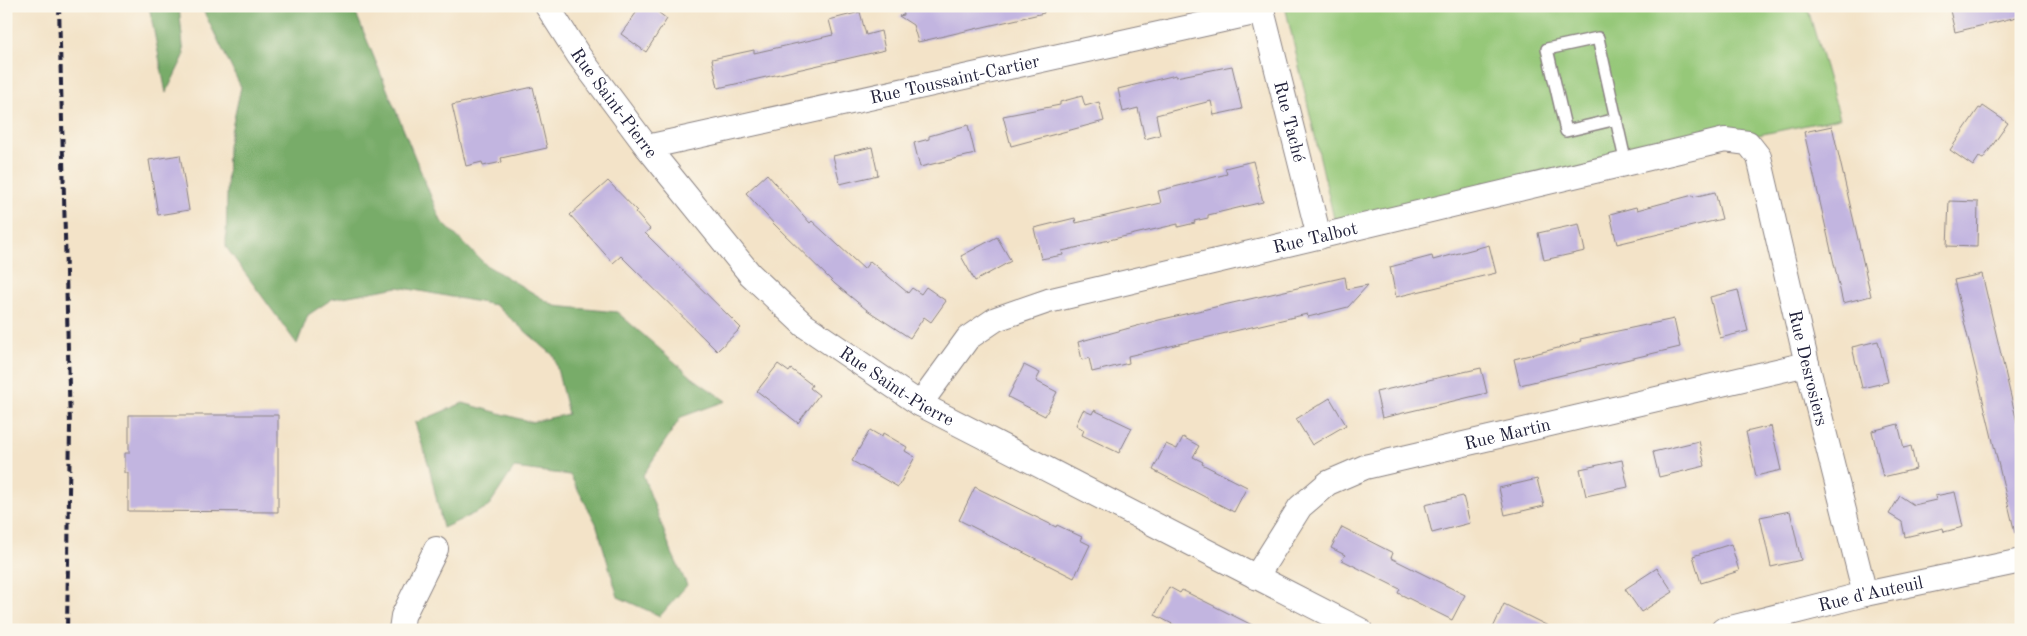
<svg xmlns="http://www.w3.org/2000/svg" width="2027" height="636" viewBox="0 0 2027 636" font-family="'Old Standard TT',serif">
<rect width="100%" height="100%" fill="#fbf7ec"/>
<filter id="ink" filterUnits="userSpaceOnUse"><feTurbulence type="fractalNoise" baseFrequency=".02" numOctaves="2"/><feDisplacementMap in="SourceGraphic" scale="10" xChannelSelector="R" yChannelSelector="G"/><feConvolveMatrix kernelMatrix="1 2 1 2 8 2 1 2 1" color-interpolation-filters="sRGB"/></filter>
<filter id="wash" filterUnits="userSpaceOnUse"><feTurbulence type="fractalNoise" baseFrequency=".0096" numOctaves="4" result="noise"/><feDisplacementMap in="SourceGraphic" scale="20" xChannelSelector="R" yChannelSelector="G"/><feGaussianBlur stdDeviation="1.12" result="paint"/><feColorMatrix in="noise" values="0 0 0 0 0 0 0 0 0 0 0 0 0 0 0 0 0 1.4 0 .05"/><feComposite in="paint" operator="in"/></filter>
<g filter="url(#wash)">
<rect width="100%" height="100%" fill="#f3e3c8"/>
<path fill="#96c879" stroke="#5c755a" d="M1285,6H1807L1840,118L1335,223Z"/>
<g fill="#78ac69" stroke="#4d6752">
<path d="M149,6H179L184,56L166,93Z"/>
<path d="M201,6H353L441,221L486,265L555,306L617,312L693,378L726,401L681,417L643,475L672,553L687,585L660,616L618,597L596,523L570,475L514,468L488,507L443,528L429,466L415,423L463,403L531,422L568,414L554,356L495,305L398,287L332,299L308,315L297,344L226,247L228,146L241,87Z"/>
</g>
<g id="blocks">
<g fill="#c2b5e0">
<path d="M641,6H650L667,19L646,52L621,34Z"/>
<path d="M902,6H922V10L941,6H1043L1044,13L918,42L913,25L899,16L904,15Z"/>
<path d="M1949,6H2021V16L1955,32Z"/>
<path d="M860,12L866,35L881,31L885,50L718,88L712,59L754,50V53L833,35L829,20Z"/>
<path d="M1232,66L1242,109L1214,115L1211,101L1156,115L1160,135L1145,139L1138,108L1123,112L1118,89L1176,75V77Z"/>
<path d="M533,87L547,148L501,158L502,162L483,166L482,162L466,166L452,105Z"/>
<path d="M1082,96L1085,106L1099,102L1104,121L1011,146L1003,116L1060,105V102Z"/>
<path d="M1983,106L2008,123L1983,159L1979,157L1973,166L1950,150L1979,108L1981,109Z"/>
<path d="M968,125L975,154L920,167L914,143L929,139V136Z"/>
<path d="M1832,126L1871,296L1843,303L1804,132Z"/>
<path d="M872,147L878,175L840,184L833,156Z"/>
<path d="M180,155L189,210L158,215L149,160Z"/>
<path d="M1253,161L1263,202L1208,215V218L1194,221L1195,223L1178,227V224L1139,233L1062,251L1063,255L1041,259L1034,228L1075,218L1076,223L1161,203L1158,191L1227,174L1225,168Z"/>
<path d="M767,174L810,223L812,221L864,269L870,261L908,293L912,288L921,294L926,287L946,301L931,322L924,317L910,338L867,310L835,284L774,224L746,193Z"/>
<path d="M608,181L637,211L635,212L650,229L645,233L741,328L717,351L621,256L613,263L570,215Z"/>
<path d="M1715,192L1722,219L1617,244L1610,214L1636,207L1637,210L1693,195V197Z"/>
<path d="M1949,201L1978,202L1977,247L1947,246Z"/>
<path d="M1579,224L1585,251L1544,260L1538,233Z"/>
<path d="M997,237L1011,261L975,281L961,256Z"/>
<path d="M1489,245L1496,273L1396,297L1390,267L1432,256L1433,260Z"/>
<path d="M1982,274L2021,439V533H2015L1954,280Z"/>
<path d="M1345,277L1347,289L1368,285L1348,307L1308,317L1307,314L1128,356L1129,363L1092,372L1089,358L1082,360L1078,342L1159,320Z"/>
<path d="M1738,290L1748,331L1720,338L1710,297Z"/>
<path d="M1674,319L1680,347L1520,385L1514,359L1566,346L1581,341L1580,339Z"/>
<path d="M1878,341L1888,382L1862,388L1852,347Z"/>
<path d="M778,364L789,372L791,369L812,385L810,388L819,395L798,423L757,391Z"/>
<path d="M1024,365L1040,373L1036,381L1057,392L1045,416L1008,397Z"/>
<path d="M1481,368L1487,393L1382,418L1376,392Z"/>
<path d="M1330,398L1346,425L1312,445L1296,419Z"/>
<path d="M1083,410L1092,414L1094,410L1132,428L1119,453L1082,435L1084,430L1076,425Z"/>
<path d="M129,415H278V512L128,511V473H125V453H129Z"/>
<path d="M1898,424L1904,448L1911,446L1916,469L1883,477L1872,431Z"/>
<path d="M1771,426L1781,470L1756,476L1746,432Z"/>
<path d="M870,430L882,437L883,433L907,447L905,451L915,457L898,487L852,461Z"/>
<path d="M1183,437L1199,446L1193,457L1203,462L1202,464L1247,487L1234,512L1153,470L1166,444L1177,449Z"/>
<path d="M1699,441L1705,466L1659,477L1653,452Z"/>
<path d="M1622,460L1628,487L1586,496L1580,469Z"/>
<path d="M1537,479L1544,506L1505,515L1499,488Z"/>
<path d="M975,487L1056,527L1057,525L1082,537L1080,540L1090,545L1074,578L959,520Z"/>
<path d="M1955,492L1963,527L1944,532L1943,528L1905,537L1902,522L1889,514L1900,496L1914,505L1936,500L1935,496Z"/>
<path d="M1463,496L1470,523L1432,533L1425,505Z"/>
<path d="M1790,511L1801,560L1771,567L1760,517Z"/>
<path d="M1342,527L1393,553L1391,558L1465,595L1452,620L1398,593L1400,589L1342,560L1345,555L1331,548Z"/>
<path d="M1731,544L1739,571L1701,583L1693,556Z"/>
<path d="M1657,568L1673,592L1641,612L1625,589Z"/>
<path d="M1169,587L1180,593L1182,590L1262,630H1184L1155,615Z"/>
<path d="M1504,604L1556,630H1492Z"/>
</g>
</g>
</g>
<g filter="url(#ink)">
<use href="#blocks" fill-opacity="0" stroke="#8a8282" stroke-width="1"/>
<g fill="none" stroke-linecap="round" stroke-linejoin="round">
<g stroke="#8a8282" stroke-width="14">
<path id="lane" d="M1617,119L1566,131L1547,49L1598,38L1626,164"/>
</g>
<g stroke="#8a8282" stroke-width="26">
<g id="street">
<path id="s1" d="M547,6L579,56L647,147L750,274L804,325L920,404L1360,630"/>
<path id="s2" d="M1261,6L1319,237"/>
<path id="s3" d="M647,147L1263,11"/>
<path id="s4" d="M920,404L968,338L996,319L1048,301L1725,140L1748,143L1759,157L1807,364L1865,594"/>
<path id="s5" d="M1256,577L1300,507L1328,483L1365,467L1807,364"/>
<path d="M401,630L403,616L436,549"/>
<path id="s6" d="M1723,630L1865,594L2021,561"/>
</g>
</g>
<use href="#lane" stroke="#fff" stroke-width="11"/>
<use href="#street" stroke="#fff" stroke-width="24"/>
<path stroke="#22223b" stroke-width="4" stroke-dasharray="8 4" stroke-linecap="butt" d="M59,6L70,426L67,630"/>
</g>
</g>
<g text-anchor="middle" stroke-width="4" stroke-linejoin="round" paint-order="stroke">
<g font-size="18" fill="#22223b" stroke="#fbf7ec">
<text dy="6" stroke="none"><textPath href="#s3" startOffset="315">Rue Toussaint-Cartier</textPath></text>
<text dy="6" stroke="none"><textPath href="#s1" startOffset="118">Rue Saint-Pierre</textPath></text>
<text dy="6" stroke="none"><textPath href="#s2" startOffset="119">Rue Taché</textPath></text>
<text dy="6" stroke="none"><textPath href="#s4" startOffset="445">Rue Talbot</textPath></text>
<text dy="6" stroke="none"><textPath href="#s4" startOffset="1124">Rue Desrosiers</textPath></text>
<text dy="6" stroke="none"><textPath href="#s1" startOffset="522">Rue Saint-Pierre</textPath></text>
<text dy="6" stroke="none"><textPath href="#s5" startOffset="306">Rue Martin</textPath></text>
<text dy="6" stroke="none"><textPath href="#s6" startOffset="152">Rue d'Auteuil</textPath></text>
</g>
</g>
<rect width="2027" height="636" fill="none" stroke="#fbf7ec" stroke-width="25"/>
</svg>
